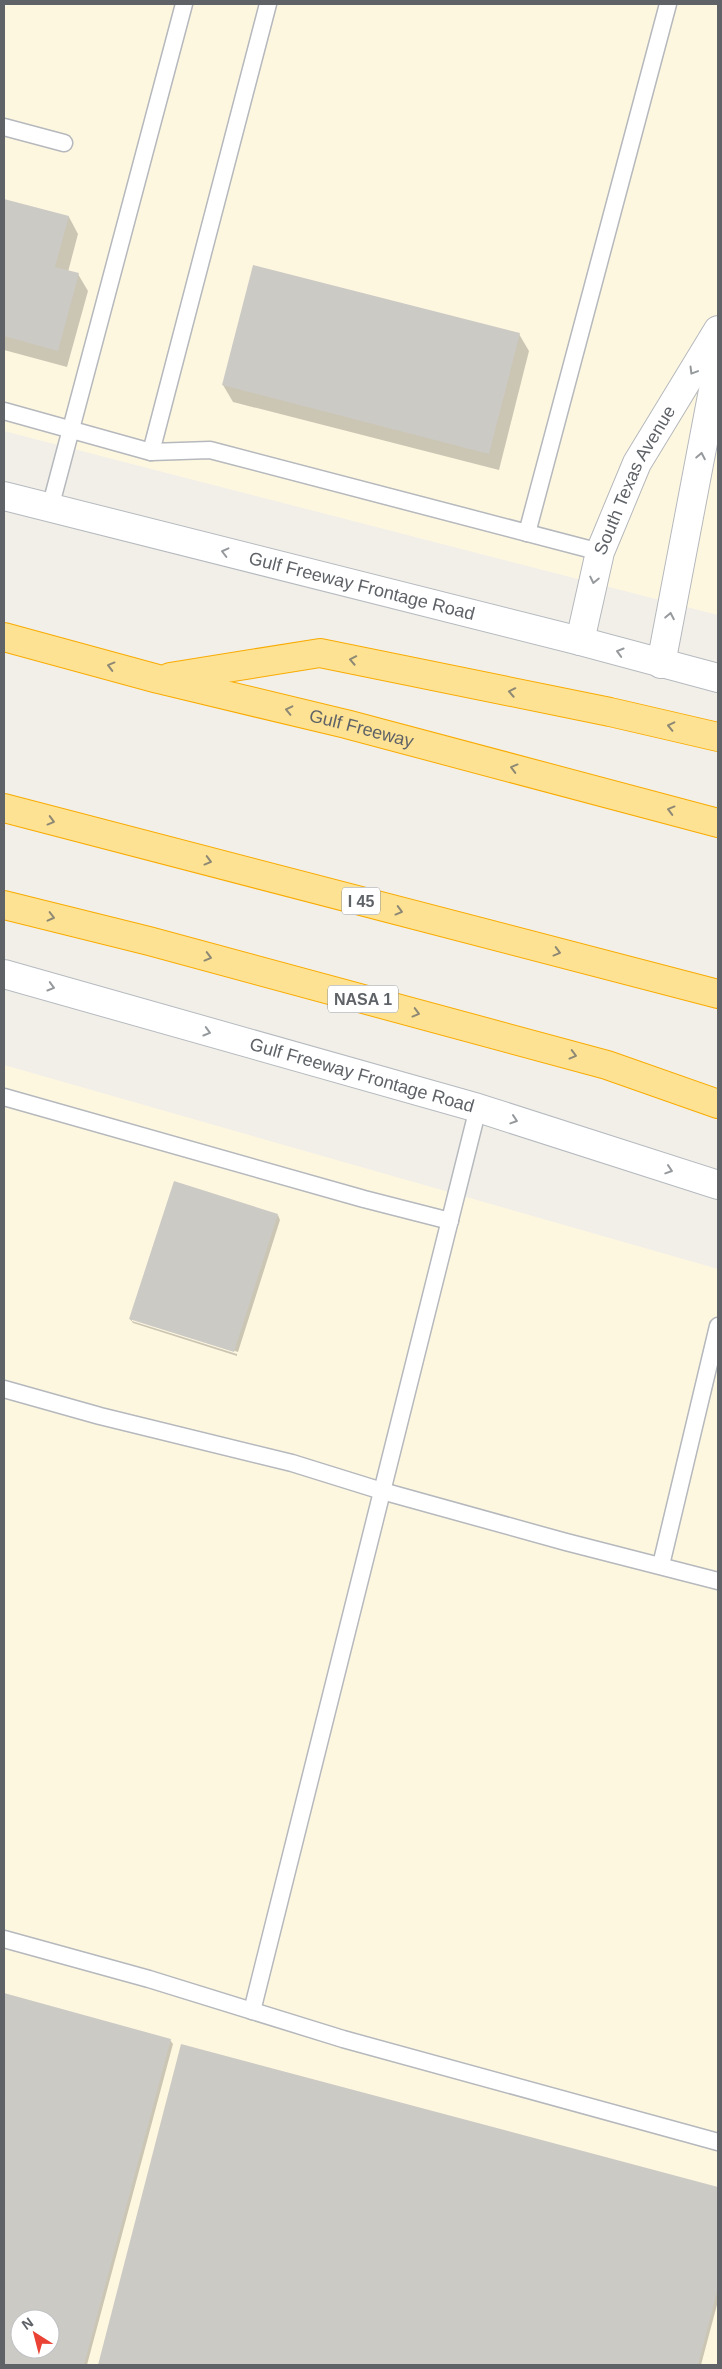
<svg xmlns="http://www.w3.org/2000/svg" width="722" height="2369" viewBox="0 0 722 2369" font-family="Arial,sans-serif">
<rect width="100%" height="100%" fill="#f1efe8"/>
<g fill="#fef7e0" fill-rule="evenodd">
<path d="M4,4H718V615L4,431Z"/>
<path d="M4,1065L718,1269V2365H4ZM20,2319H50V2349H20Z"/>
</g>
<g fill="#0003" fill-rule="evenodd">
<path d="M4,200L69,217L78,234L68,272L78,274L88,291L67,367L4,350Z"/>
<path d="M519,334L529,351L499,470L233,402L223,385Z"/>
<path d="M278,1215L280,1220L238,1352L132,1319V1321L237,1354V1356L133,1323L130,1319Z"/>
<path d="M4,1995L170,2040L173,2044L87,2365H4ZM20,2319H50V2349H20Z"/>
<path d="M182,2045L718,2188V2301L701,2365H99Z"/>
</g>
<g fill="#cccac5" fill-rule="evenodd">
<path d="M4,199L69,216L55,267L79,273L58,351L4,336Z"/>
<path d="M253,265L520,333L489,454L222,385Z"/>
<path d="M174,1181L278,1214L234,1352L129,1319Z"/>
<path d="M4,1993L171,2039L84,2365H4ZM20,2319H50V2349H20Z"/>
<path d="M181,2044L718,2187V2288L698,2365H98Z"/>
</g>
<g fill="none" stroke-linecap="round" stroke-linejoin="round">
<g stroke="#b5b8bc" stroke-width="19">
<g id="service">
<path d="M4,127L64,143"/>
<path d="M4,411L151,452L210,450L600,552"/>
<path d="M151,452L268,4"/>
<path d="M50,508L184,4"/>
<path d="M527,533L668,4"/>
<path d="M4,1097L364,1199L450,1221"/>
<path d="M4,1389L100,1416L292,1463L382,1491L566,1542L718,1581"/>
<path d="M661,1565L718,1326"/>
<path d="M4,1939L149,1979L343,2039L718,2142"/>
<path d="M252,2011L478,1108"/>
</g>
</g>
<g stroke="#b5b8bc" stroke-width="30">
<g id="minor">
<path id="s1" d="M580,641L600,552L637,463L718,330"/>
<path d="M661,664L718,364"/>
</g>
</g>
<g stroke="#b6babf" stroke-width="30">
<g id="secondary">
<path id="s2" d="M4,496L580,641L718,678"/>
<path id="s3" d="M4,974L478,1108L718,1185"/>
</g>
</g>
<g stroke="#f9ab00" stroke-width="30">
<g id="motorway">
<path id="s4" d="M4,637L158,679L346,724L718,823"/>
<path d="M170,677L320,653L610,712L718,737"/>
<path d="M4,808L718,994"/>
<path d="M4,905L149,941L607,1065L718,1104"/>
</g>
</g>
<use href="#service" stroke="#fff" stroke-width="16"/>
<use href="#minor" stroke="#fff" stroke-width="28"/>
<use href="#secondary" stroke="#fff" stroke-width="28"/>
<use href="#motorway" stroke="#fde293" stroke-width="28"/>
</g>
<defs><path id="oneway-chevron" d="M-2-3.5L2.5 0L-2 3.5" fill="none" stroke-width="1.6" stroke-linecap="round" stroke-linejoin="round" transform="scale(1.25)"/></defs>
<g stroke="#979a9d">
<use href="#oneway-chevron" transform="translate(693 371) rotate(121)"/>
<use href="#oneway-chevron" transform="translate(701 456) rotate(-79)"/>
<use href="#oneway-chevron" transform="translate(225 552) rotate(-166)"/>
<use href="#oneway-chevron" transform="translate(594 580) rotate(102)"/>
<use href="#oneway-chevron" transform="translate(670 616) rotate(-79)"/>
<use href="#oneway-chevron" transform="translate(620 652) rotate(-164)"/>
<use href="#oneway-chevron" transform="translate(51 987) rotate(16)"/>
<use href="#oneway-chevron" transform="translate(207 1032) rotate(16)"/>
<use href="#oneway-chevron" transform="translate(514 1120) rotate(18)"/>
<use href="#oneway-chevron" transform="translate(669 1170) rotate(18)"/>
</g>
<g stroke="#8e8975">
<use href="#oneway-chevron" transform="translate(353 660) rotate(-169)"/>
<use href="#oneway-chevron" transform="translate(111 666) rotate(-165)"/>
<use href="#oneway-chevron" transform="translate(512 692) rotate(-169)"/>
<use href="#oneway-chevron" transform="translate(289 710) rotate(-167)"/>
<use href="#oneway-chevron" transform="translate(671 726) rotate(-167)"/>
<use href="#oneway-chevron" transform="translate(514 768) rotate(-165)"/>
<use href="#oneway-chevron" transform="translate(671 810) rotate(-165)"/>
<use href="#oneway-chevron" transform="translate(51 821) rotate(15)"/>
<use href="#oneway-chevron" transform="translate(208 861) rotate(15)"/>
<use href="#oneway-chevron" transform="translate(399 911) rotate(15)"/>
<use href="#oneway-chevron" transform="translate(51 917) rotate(14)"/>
<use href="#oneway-chevron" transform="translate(557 952) rotate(15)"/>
<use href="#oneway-chevron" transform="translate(208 957) rotate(15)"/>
<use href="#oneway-chevron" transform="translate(416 1013) rotate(15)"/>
<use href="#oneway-chevron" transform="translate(573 1055) rotate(15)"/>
</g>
<g text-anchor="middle" stroke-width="4" stroke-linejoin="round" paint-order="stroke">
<g fill="#fff" stroke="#8f9295" stroke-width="1">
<rect x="342" y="887.5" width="38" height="27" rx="4"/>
<rect x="328" y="985.5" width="70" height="27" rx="4"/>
</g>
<g font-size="16" font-weight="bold" fill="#5f6368">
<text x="361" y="907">I 45</text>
<text x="363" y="1005">NASA 1</text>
</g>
<g font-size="18" fill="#5f6368" stroke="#fff">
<text dy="6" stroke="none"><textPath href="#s1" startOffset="171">South Texas Avenue</textPath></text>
<text dy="6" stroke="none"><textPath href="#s2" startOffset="369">Gulf Freeway Frontage Road</textPath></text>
<text dy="6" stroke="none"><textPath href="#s4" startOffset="369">Gulf Freeway</textPath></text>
<text dy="6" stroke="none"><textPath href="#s3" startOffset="372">Gulf Freeway Frontage Road</textPath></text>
</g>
</g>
<rect width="722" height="2369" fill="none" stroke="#5f6368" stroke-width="10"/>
<g transform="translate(35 2334) rotate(324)"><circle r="24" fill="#ffffff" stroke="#bfc1c3"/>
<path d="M0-4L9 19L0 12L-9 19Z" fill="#ea4335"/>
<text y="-8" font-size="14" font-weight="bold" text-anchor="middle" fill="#5f6368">N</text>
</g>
</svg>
